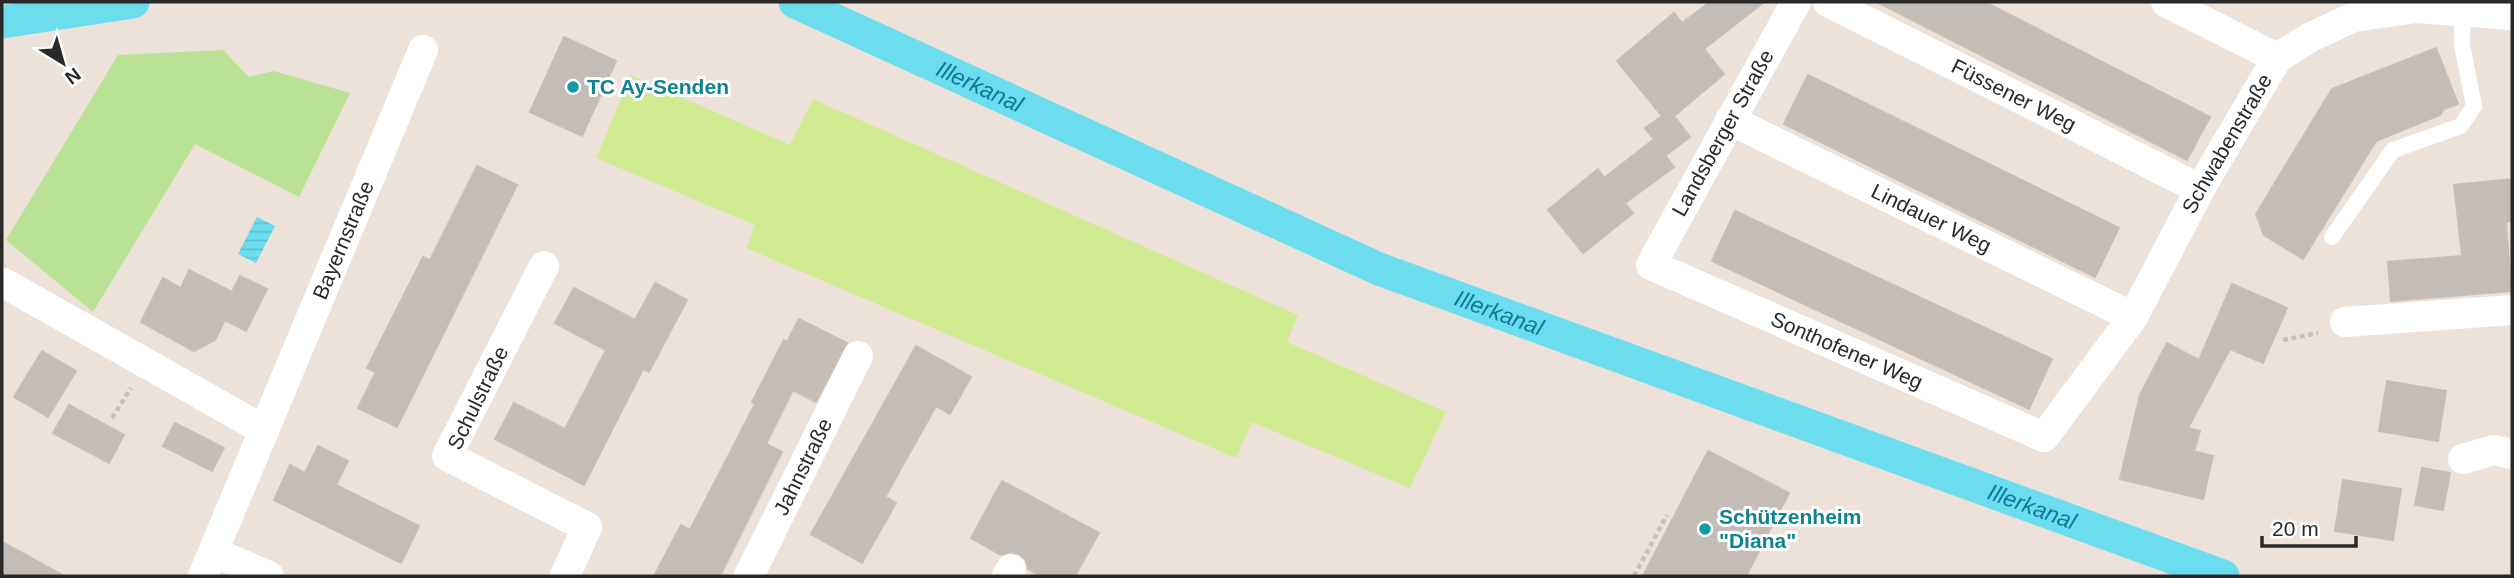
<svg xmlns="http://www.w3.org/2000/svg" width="2514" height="578" viewBox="0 0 2514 578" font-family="Helvetica,sans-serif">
<defs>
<pattern id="water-rules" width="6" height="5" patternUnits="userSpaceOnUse" patternTransform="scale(1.75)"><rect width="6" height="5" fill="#6cddef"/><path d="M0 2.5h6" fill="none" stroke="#5ebecd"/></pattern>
</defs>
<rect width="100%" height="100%" fill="#ece2da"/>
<path fill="#bae396" d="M223,50L249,77L274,71L350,93L299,197L195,144L93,312L6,240L118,55Z"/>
<path fill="#d0eb91" d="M631,75L790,145L813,99L1298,315L1287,342L1446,412L1410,488L1252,422L1236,458L746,248L755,225L596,158Z"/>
<path fill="url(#water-rules)" d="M257,217L275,226L256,263L238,254Z"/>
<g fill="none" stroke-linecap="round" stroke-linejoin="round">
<g stroke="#6cddef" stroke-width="33">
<path id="s1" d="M795,2L1379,269L2223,576"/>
<path d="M2,22L133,2"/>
</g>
</g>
<g fill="#c4bcb7" stroke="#c7beb4" stroke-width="2">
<path d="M1710,2H1764L1704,49L1724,74L1674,116L1690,137L1666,155L1645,128L1662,116L1617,61L1674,13L1682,23Z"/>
<path d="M1877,2H1985L2210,117L2187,160Z"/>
<path d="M564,37L616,61L582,136L530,112Z"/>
<path d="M2436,48L2458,104L2444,109L2440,115L2376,141L2303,259L2264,235L2256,214L2332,89Z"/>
<path d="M1808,75L2119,228L2095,277L1784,124Z"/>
<path d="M1653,140L1674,167L1625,203L1633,213L1583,253L1548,210L1598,169L1604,178Z"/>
<path d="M477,166L517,185L397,427L358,408L376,372L367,368L423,257L430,260Z"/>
<path d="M2512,179V221L2506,222L2511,291L2391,301L2388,262L2462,256L2454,185Z"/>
<path d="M1735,211L2052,359L2029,409L1712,261Z"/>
<path d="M189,270L232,292L240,276L267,289L246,331L225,320L215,340L194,351L141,322L163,278L181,288Z"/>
<path d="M655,283L687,300L649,372L643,369L584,485L495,439L514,403L565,429L606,350L555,323L574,288L635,320Z"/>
<path d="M2232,284L2287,308L2263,363L2230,349L2188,428L2200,431L2194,451L2213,456L2203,499L2120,479L2140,395L2167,343L2199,360Z"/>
<path d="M799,319L847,343L816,402L793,390L766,444L782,452L720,576H654L681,525L690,530L755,404L752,402L784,340L787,342Z"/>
<path d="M916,346L971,377L950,414L936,406L885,497L896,503L862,563L811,534Z"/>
<path d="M42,351L76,371L48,417L14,397Z"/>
<path d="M2387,381L2446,391L2438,441L2379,431Z"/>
<path d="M69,405L124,435L109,463L53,433Z"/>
<path d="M175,423L224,448L212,471L163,446Z"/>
<path d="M318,446L348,461L336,485L419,526L401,563L274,500L290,465L305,473Z"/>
<path d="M1708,451L1789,493L1746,576H1643Z"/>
<path d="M2422,468L2450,473L2443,510L2415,505Z"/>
<path d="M2343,480L2401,489L2393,540L2335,531Z"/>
<path d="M1002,481L1099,533L1075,576H1041L1028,569L1026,560L1019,554L1010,552L1001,555L971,538Z"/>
<path d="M2,542L64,576H2Z"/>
</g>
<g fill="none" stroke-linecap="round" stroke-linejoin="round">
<g stroke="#c3c3c3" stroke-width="4.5" stroke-dasharray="5 3.5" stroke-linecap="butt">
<path d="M2283,340L2318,333"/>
<path d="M112,418L131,388"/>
<path d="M1634,576L1667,515"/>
</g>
<path stroke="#fff" stroke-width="16" d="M2332,237L2393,150L2461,126L2474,106L2462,45L2463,12"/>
<g stroke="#fff" stroke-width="30">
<path id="s2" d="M1796,2L1651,265L2044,437L2133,317L2200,189L2277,58L2311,37L2354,17L2417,8L2512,15"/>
<path id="s3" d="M1828,2L2200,189"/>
<path d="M2166,2L2277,58"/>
<path id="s4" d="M1730,120L2133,317"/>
<path d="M544,266L447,456L587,527L565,576"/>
<path d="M4,283L264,430"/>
<path d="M2345,322L2512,310"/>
<path d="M2463,459L2494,450L2512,454"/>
<path d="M213,552L269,576"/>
<path id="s5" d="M203,576L423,50"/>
<path id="s6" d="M749,576L858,356"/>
<path d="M1007,576L1011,569"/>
</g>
</g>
<g fill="#0f9aa8" stroke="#fff" stroke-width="2.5">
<circle cx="573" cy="87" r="7"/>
<circle cx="1705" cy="529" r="7"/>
</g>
<g text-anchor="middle" stroke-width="6" stroke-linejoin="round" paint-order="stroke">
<g font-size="21" font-weight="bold" fill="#0d838f" stroke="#fff" text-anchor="start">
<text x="587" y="94">TC Ay-Senden</text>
<text x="1719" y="524">Schützenheim<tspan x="1719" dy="24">"Diana"</tspan></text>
</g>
<g font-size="21" fill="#292929" stroke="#fff">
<text dy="7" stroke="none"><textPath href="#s3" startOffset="208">Füssener Weg</textPath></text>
<text transform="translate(1723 133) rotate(-61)" y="7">Landsberger Straße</text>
<text dy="7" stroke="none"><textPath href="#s2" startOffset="1076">Schwabenstraße</textPath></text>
<text dy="7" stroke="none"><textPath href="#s4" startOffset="224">Lindauer Weg</textPath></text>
<text dy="7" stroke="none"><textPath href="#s5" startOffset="364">Bayernstraße</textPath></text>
<text dy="7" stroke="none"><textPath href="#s2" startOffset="514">Sonthofener Weg</textPath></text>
<text transform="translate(478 398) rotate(-64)" y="7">Schulstraße</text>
<text dy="7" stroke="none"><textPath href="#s6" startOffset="122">Jahnstraße</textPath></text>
</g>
<g font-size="23" font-style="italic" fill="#0c7b9a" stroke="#fff">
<text dy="8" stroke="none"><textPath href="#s1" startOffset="203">Illerkanal</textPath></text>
<text dy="8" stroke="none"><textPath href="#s1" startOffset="770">Illerkanal</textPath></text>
<text dy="8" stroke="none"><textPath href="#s1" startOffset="1337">Illerkanal</textPath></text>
</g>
</g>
<rect width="2514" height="578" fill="none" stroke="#292929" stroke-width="7"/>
<g transform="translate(63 63) rotate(143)" stroke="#ffffff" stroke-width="5" paint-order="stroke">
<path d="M0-5L12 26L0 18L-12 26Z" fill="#292929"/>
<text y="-10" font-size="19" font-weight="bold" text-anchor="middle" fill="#292929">N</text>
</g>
<path d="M2262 536v10h94v-10" fill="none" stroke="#292929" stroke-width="3.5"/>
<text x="2272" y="536" font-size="21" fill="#292929" stroke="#ffffff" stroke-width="5" paint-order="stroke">20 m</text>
</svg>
